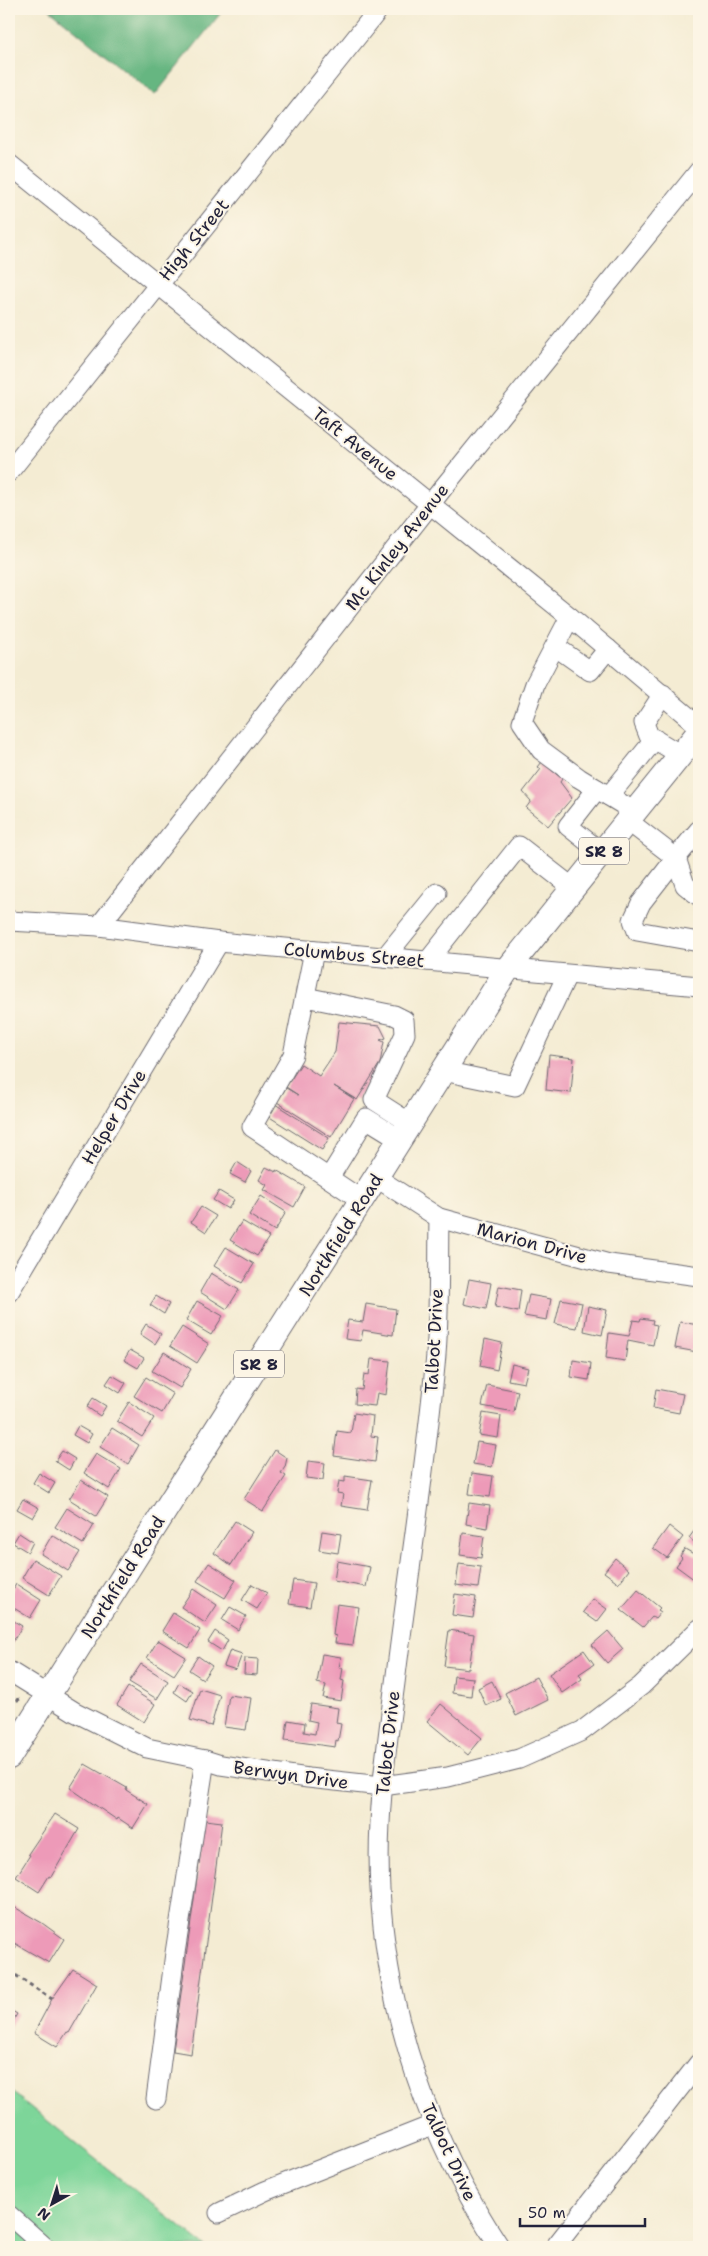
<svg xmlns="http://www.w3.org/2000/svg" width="708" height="2256" viewBox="0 0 708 2256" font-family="'Shantell Sans',sans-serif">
<rect width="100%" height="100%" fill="#fcf5e5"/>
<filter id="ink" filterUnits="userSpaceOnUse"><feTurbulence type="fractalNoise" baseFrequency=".02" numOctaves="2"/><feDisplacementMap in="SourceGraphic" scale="10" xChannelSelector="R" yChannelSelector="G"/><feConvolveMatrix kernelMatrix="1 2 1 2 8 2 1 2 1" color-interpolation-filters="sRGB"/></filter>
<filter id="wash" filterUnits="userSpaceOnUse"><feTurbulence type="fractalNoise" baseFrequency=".0096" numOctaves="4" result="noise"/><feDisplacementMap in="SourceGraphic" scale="20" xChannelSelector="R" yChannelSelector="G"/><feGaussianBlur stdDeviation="1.12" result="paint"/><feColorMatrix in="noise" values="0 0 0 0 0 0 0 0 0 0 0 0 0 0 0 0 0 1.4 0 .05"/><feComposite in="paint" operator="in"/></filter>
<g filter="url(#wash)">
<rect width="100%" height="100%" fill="#f4ecd3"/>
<path fill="#7dd599" stroke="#507c6a" d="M9,2090L206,2247H9Z"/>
<path fill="#66b681" stroke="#446c5e" d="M49,9H224L155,95Z"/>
<g id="blocks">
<g fill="#ed9ab8">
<path d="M542,762L562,779L560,782L572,798L548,826L526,808L531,801L523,792L541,769L538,767Z"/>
<path d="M339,1022L380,1026L386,1038L380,1040L384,1042L380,1063L357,1100L334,1086L354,1099L331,1137L277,1102L286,1088L298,1095L286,1087L301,1064L319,1076L335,1052Z"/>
<path d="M549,1055L574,1058L571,1093L546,1090Z"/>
<path d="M275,1104L329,1138L322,1150L268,1116Z"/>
<path d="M237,1162L251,1171L245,1182L230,1174Z"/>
<path d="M266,1167L276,1172V1170L305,1187L294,1207L264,1190L267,1185L259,1180Z"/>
<path d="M219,1191L234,1200L228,1209L213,1200Z"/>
<path d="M261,1196L286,1212L275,1231L249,1215Z"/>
<path d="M201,1207L216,1216L206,1232L191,1222Z"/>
<path d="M242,1221L269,1237L257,1256L230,1240Z"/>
<path d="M226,1247L254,1264L242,1283L214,1266Z"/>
<path d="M211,1273L239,1290L227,1309L200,1292Z"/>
<path d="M469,1279L491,1283L486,1309L464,1304Z"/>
<path d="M499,1286L521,1290L518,1312L495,1307Z"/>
<path d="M529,1295L551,1299L547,1320L524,1316Z"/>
<path d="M156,1296L169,1304L164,1314L150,1305Z"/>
<path d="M561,1299L582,1303L577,1328L555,1324Z"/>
<path d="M197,1301L223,1316L211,1335L186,1320Z"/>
<path d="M366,1304L396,1309L393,1335L363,1330L361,1341L345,1339L348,1320L363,1322Z"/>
<path d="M588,1306L607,1310L602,1335L584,1331Z"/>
<path d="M641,1318L653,1320L652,1324L657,1325L653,1345L628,1340L625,1361L606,1358L609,1333L629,1336L633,1320L640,1321Z"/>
<path d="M680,1322L699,1325L697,1352L675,1348Z"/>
<path d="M146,1324L161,1334L155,1344L140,1334Z"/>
<path d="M182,1327L209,1344L197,1363L170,1346Z"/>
<path d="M485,1339L502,1343L497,1370L480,1366Z"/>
<path d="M130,1350L144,1358L138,1368L124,1360Z"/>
<path d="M164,1352L191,1369L180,1388L152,1371Z"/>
<path d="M371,1359L390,1361L386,1395L377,1393L375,1406L355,1404L356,1389L362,1390L364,1374L369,1375Z"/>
<path d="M573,1360L591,1363L589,1380L571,1377Z"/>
<path d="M512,1364L528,1368L524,1383L508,1380Z"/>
<path d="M112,1375L126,1383L120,1393L106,1384Z"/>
<path d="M146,1377L173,1394L162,1413L134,1396Z"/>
<path d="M487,1385L518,1391L514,1412L482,1406Z"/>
<path d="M656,1389L683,1394L679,1413L653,1408Z"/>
<path d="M93,1398L106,1406L100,1416L87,1407Z"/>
<path d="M129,1402L154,1418L142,1437L117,1421Z"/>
<path d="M354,1413L373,1416L371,1436L378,1437L375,1462L334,1456L337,1431L351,1433Z"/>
<path d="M483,1413L501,1416L498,1438L479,1435Z"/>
<path d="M78,1426L92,1434L87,1443L73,1435Z"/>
<path d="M112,1428L139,1445L128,1464L100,1447Z"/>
<path d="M477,1442L496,1445L492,1467L473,1464Z"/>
<path d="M275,1450L287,1458L285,1467L281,1473L286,1476L263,1511L244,1499Z"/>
<path d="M62,1451L75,1459L69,1470L55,1461Z"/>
<path d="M96,1454L121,1469L109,1489L84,1473Z"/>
<path d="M308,1461L325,1463L323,1480L306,1478Z"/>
<path d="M39,1473L55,1483L49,1493L33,1483Z"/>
<path d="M472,1473L493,1476L490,1497L469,1494Z"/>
<path d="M345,1476L372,1480L367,1510L341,1506L343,1494L337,1493L339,1481L345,1482Z"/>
<path d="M81,1480L108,1497L96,1516L69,1499Z"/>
<path d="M23,1499L39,1508L33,1518L17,1509Z"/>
<path d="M469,1503L490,1506L487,1528L466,1524Z"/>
<path d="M67,1508L94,1525L83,1544L55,1527Z"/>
<path d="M235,1521L252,1532L231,1565L214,1553Z"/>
<path d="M699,1524V1546L689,1538Z"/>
<path d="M669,1526L683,1537L667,1558L653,1548Z"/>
<path d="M322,1531L341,1534L338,1553L319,1550Z"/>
<path d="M19,1533L33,1542L28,1552L13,1543Z"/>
<path d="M463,1533L484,1536L481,1558L460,1555Z"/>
<path d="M52,1535L80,1552L68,1571L41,1554Z"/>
<path d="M685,1549L699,1557V1575L695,1580L676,1566L682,1558L680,1556Z"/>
<path d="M615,1558L629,1570L619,1583L604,1572Z"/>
<path d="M33,1559L61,1576L49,1595L22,1578Z"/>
<path d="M337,1561L370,1567L366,1587L334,1581Z"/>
<path d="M209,1563L236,1580L225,1598L197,1581Z"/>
<path d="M459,1564L481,1567L478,1588L456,1585Z"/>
<path d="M293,1580L314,1583L310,1607L289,1604Z"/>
<path d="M16,1584L41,1600L30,1618L9,1605V1597Z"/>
<path d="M252,1584L267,1593L257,1609L242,1600Z"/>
<path d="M193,1589L217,1605L205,1623L181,1607Z"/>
<path d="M638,1590L660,1608L658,1610L661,1612L655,1619L652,1617L643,1627L621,1610Z"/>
<path d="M455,1594L476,1597L473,1618L452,1615Z"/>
<path d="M593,1599L607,1609L597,1622L583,1612Z"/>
<path d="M337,1604L359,1607L353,1645L335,1643L336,1636L333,1635Z"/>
<path d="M230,1607L246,1616L238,1630L222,1620Z"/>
<path d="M173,1613L200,1630L189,1648L162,1631Z"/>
<path d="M9,1618L22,1626L11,1645L9,1643Z"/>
<path d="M449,1630L474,1634L469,1669L444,1666Z"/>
<path d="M215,1631L228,1640L222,1651L208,1642Z"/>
<path d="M608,1631L623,1649L607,1663L592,1645Z"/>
<path d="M158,1640L186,1657L174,1675L147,1658Z"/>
<path d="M230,1650L242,1654L236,1670L224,1666Z"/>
<path d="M584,1650L594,1664L579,1674L582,1679L562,1693L549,1674Z"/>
<path d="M322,1654L341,1657L339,1668H343L341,1680L344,1681L341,1701L323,1698L326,1685L317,1683Z"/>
<path d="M198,1656L212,1666L203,1679L189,1670Z"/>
<path d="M245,1658L258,1659L257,1675L244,1674Z"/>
<path d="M141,1664L168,1681L157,1699L129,1682Z"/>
<path d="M454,1676L473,1678L471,1696L452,1693Z"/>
<path d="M536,1677L548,1700L516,1716L505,1693Z"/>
<path d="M492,1681L501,1699L486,1706L478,1688Z"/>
<path d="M179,1683L193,1691L187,1701L174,1692Z"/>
<path d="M128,1687L155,1704L144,1722L117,1705Z"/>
<path d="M200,1689L220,1695L211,1726L190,1720Z"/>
<path d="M229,1695L251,1698L246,1730L224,1727Z"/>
<path d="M311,1704L338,1708L336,1723L341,1724L338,1741L336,1740L335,1747L285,1740L288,1720L305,1723L304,1732L315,1734L317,1722L308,1720Z"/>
<path d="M441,1704L482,1738L468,1755L427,1721Z"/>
<path d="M85,1764L127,1788L126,1790L148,1804L133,1828L118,1818L117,1820L70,1788Z"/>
<path d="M55,1814L79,1829L51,1877L49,1876L39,1892L16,1877L30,1855L28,1854Z"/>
<path d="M205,1820L222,1822L191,2054L173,2051Z"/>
<path d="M9,1904L42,1923L64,1939L49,1963L9,1940Z"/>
<path d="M73,1969L97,1984L69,2033L67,2032L57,2047L34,2033L52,1999Z"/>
<path d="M9,2009L17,2014L9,2028Z"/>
</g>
</g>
</g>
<g filter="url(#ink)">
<use href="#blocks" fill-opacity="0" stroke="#6c6970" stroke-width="1"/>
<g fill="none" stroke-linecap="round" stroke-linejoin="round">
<g stroke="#6c6970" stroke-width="21">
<g id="minor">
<path d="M9,164L570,617L699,726"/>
<path d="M9,472L379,9"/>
<path d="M570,617L535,684L522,722L541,750L579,778L635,812"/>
<path d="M556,647L590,671L608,649"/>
<path d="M663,694L644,723L649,736L681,755"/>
<path d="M597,789L568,826L602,853"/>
<path d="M609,796L655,739"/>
<path d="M628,821L676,858L699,830"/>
<path d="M676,858L641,903L633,920L637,931L699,942"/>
<path d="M676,858L685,885L699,896"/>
<path d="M9,921L99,926L219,942L699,986"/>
<path d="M99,926L443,488L699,171"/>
<path d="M314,951L293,1055L252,1127L363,1201"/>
<path d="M385,957L437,893"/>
<path d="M428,961L519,846L573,888"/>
<path d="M305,997L394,1015L404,1020L405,1034L374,1100L410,1123"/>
<path d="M443,1071L515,1086L567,975"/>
<path d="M329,1178L366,1118L400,1139"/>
<path d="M377,1178L439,1218L609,1264L699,1276"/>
<path d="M439,1218C438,1267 440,1318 435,1366C425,1472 408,1577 395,1683C386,1751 376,1820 380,1889C387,2016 429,2141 500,2247"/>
<path d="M9,1292L219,942"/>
<path d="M9,1671L75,1712L147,1748L205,1760L221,1765L308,1778L382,1786L448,1777L519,1759L582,1731L641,1686L699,1629"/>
<path d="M156,2099L175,1953L205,1760"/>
<path d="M219,2213L265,2191L435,2124"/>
<path d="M9,2215L45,2247"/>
<path d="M555,2247L699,2063"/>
</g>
</g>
<g stroke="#6c6970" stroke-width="26">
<path id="major" d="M9,1757L507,970L699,732"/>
</g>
<g stroke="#6c6970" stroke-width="3" stroke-dasharray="4 4" stroke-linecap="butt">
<path d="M9,1703L20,1699"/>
<path d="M9,1956L16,1945"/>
<path d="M9,1971L52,1999"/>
</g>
<use href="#minor" stroke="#fff" stroke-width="19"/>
<use href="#major" stroke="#fff" stroke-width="24"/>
</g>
</g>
<g text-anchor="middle" stroke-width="4" stroke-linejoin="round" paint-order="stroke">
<g fill="#fcf5e5" stroke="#63616e" stroke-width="1">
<rect x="579" y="837.5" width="50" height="27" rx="4"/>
<rect x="234" y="1350.5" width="50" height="27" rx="4"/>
</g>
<g font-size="16" font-weight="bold" fill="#22223b">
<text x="604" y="857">SR 8</text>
<text x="259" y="1370">SR 8</text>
</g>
<g font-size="18" fill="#22223b" stroke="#fcf5e5">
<text transform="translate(194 240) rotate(-51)" y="6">High Street</text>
<text transform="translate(355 444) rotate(39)" y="6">Taft Avenue</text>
<text transform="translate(397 547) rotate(-52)" y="6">Mc Kinley Avenue</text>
<text transform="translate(354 955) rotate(5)" y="6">Columbus Street</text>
<text transform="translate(114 1117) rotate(-59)" y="6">Helper Drive</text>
<text transform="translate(341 1235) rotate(-58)" y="6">Northfield Road</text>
<text transform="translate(532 1243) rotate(15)" y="6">Marion Drive</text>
<text transform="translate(434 1341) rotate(-87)" y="6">Talbot Drive</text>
<text transform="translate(123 1577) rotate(-58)" y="6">Northfield Road</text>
<text transform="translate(388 1743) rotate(-84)" y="6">Talbot Drive</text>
<text transform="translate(291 1775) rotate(8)" y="6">Berwyn Drive</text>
<text transform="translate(449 2152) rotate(65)" y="6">Talbot Drive</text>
</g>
</g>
<rect width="708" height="2256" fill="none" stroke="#fcf5e5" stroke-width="30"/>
<g transform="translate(52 2204) rotate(219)" stroke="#fcf5e5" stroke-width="4" paint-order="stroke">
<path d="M0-4L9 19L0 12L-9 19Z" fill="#22223b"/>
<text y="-8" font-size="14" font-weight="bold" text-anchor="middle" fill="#22223b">N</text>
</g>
<path d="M520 2218v8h125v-8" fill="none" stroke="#22223b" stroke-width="2.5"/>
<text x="528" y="2218" font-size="15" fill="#22223b" stroke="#fcf5e5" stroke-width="4" paint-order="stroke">50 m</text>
</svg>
